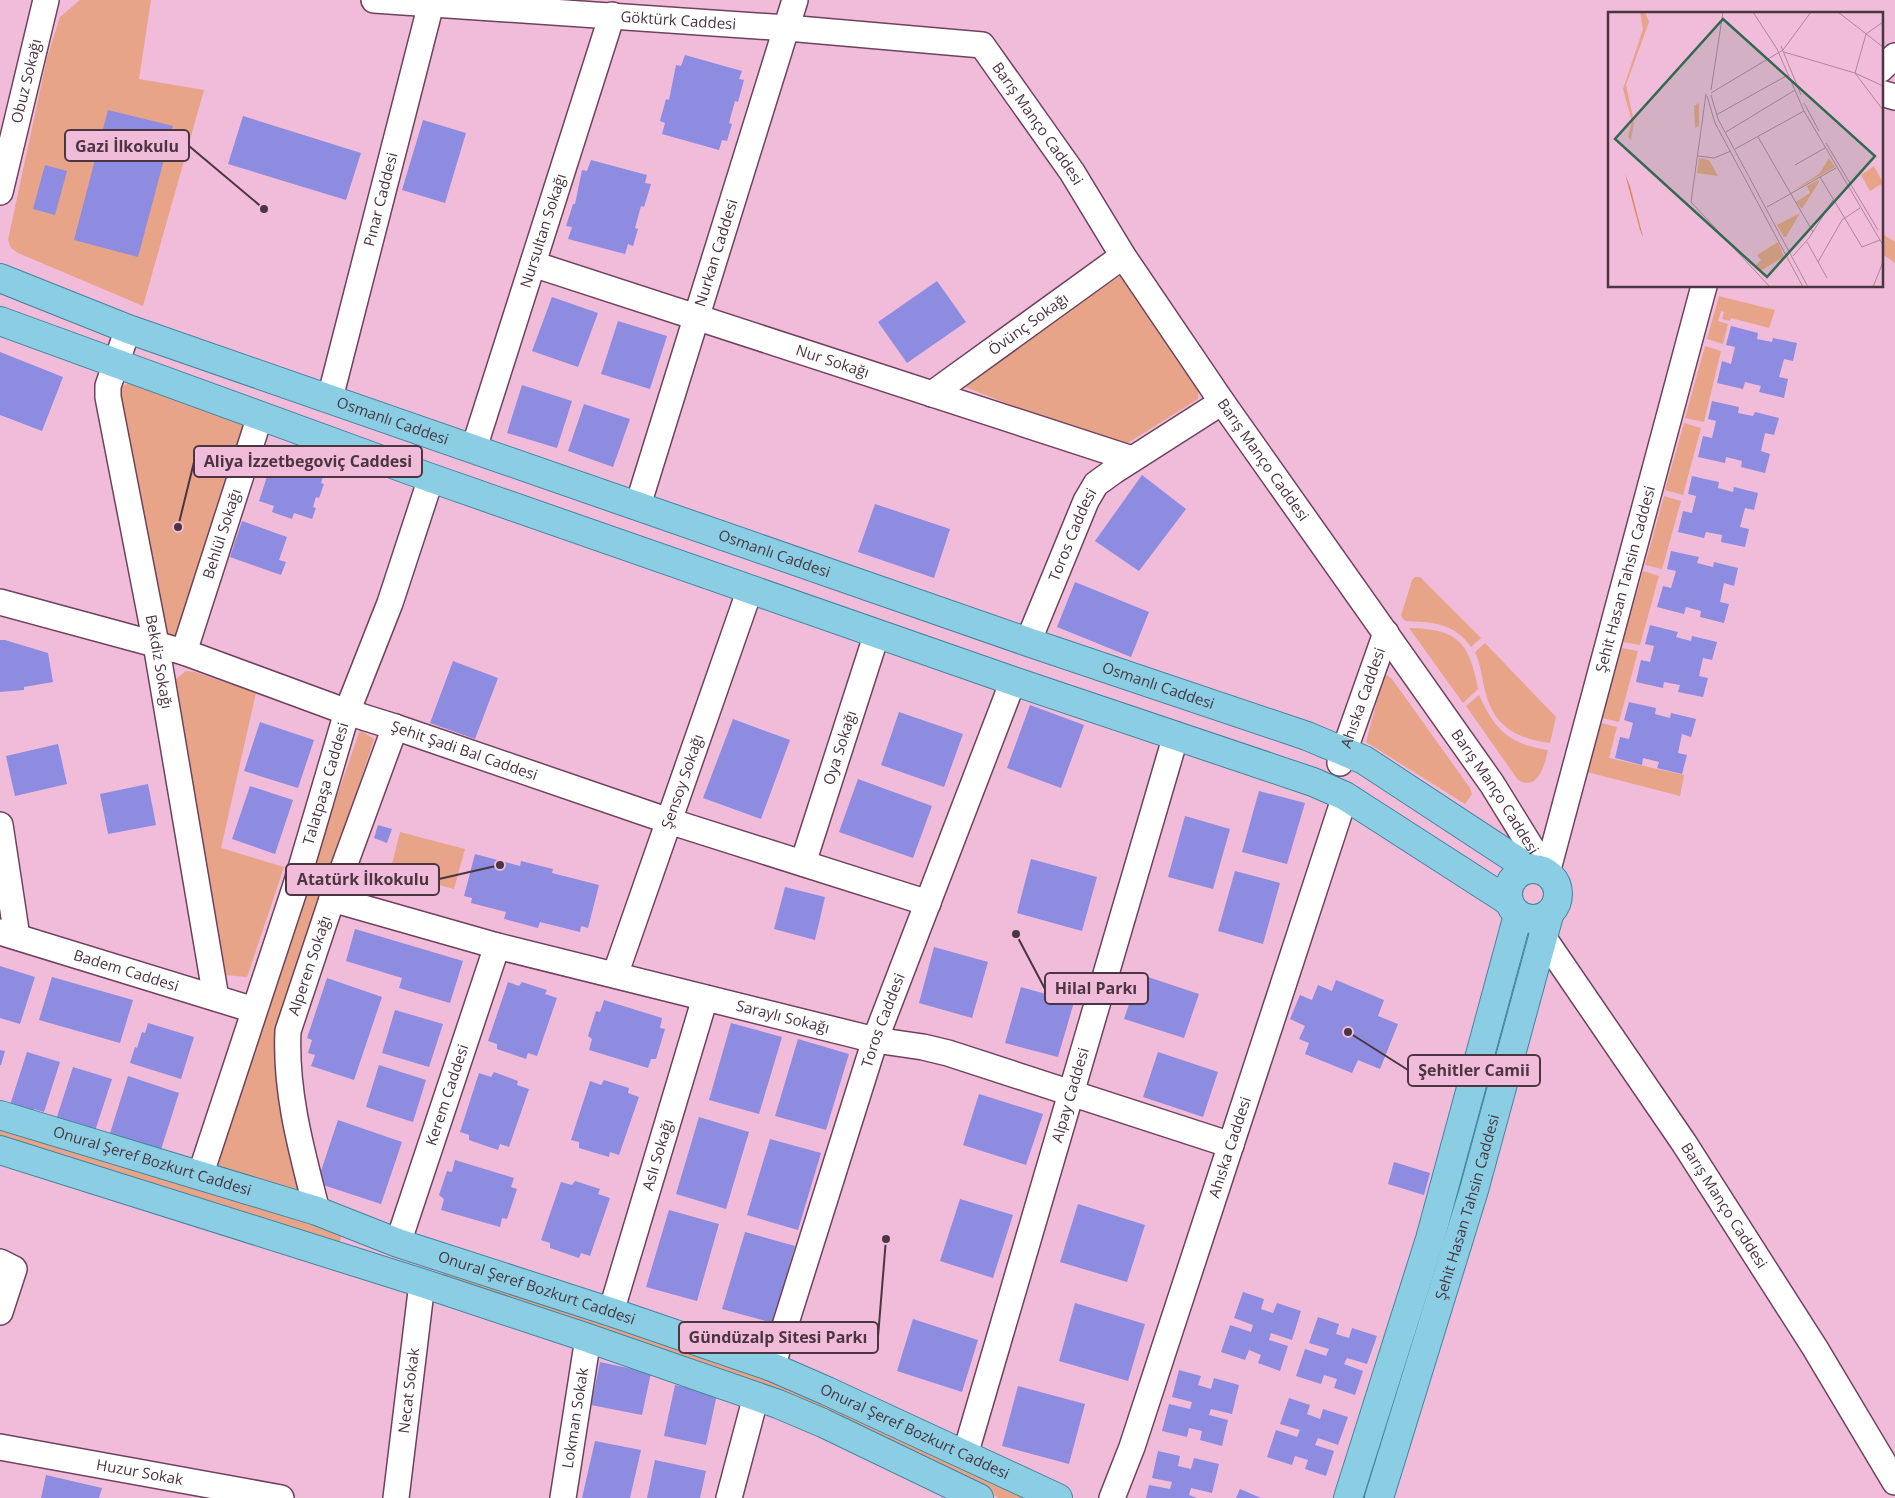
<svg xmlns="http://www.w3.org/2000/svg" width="1895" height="1498" viewBox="0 0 1895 1498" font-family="'Open Sans',sans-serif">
<rect width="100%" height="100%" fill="#f1bcda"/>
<g fill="#e8a488">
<path d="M80,0H151L139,79L204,90L143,306L18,253L11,248L8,240L47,58L60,17Z"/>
<path d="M1881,233L1895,242V263L1881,253Z"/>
<path d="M1120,276L1127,277L1199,383L1198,399L1120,448L960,385Z"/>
<path d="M1719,296L1775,310L1769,328L1731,318L1730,321L1722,319L1724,312L1721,311L1718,321L1728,324L1723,344L1707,339Z"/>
<path d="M1705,346L1721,351L1704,422L1685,418Z"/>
<path d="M131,380L249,419L177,639L165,640L118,402L120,389Z"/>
<path d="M1684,423L1701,428L1683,495L1665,490Z"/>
<path d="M1664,496L1681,501L1662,569L1645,565Z"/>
<path d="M1643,571L1659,576L1640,645L1623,642Z"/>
<path d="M1415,577H1420L1481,638L1471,647C1455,623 1432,622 1405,621L1401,616L1412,580Z"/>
<path d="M1409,628C1458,629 1469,642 1478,689L1463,703Z"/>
<path d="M1485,643L1556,717L1550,743C1520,739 1497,729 1487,698C1482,683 1482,667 1475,652Z"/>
<path d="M1622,648L1638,651L1619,722L1602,718Z"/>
<path d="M186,671L195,672L256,693L221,848L284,867L247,977L225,975L207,865L204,859L176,679Z"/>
<path d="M1387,675L1392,679L1470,788L1472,794L1465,804L1366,742L1383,679Z"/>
<path d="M1479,695C1495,730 1509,744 1548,750C1545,763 1539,792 1518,780L1466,706Z"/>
<path d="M1601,723L1617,727L1609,758L1684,775L1680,796L1587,772Z"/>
<path d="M360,730L374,739L281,1025L302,1199L211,1174L244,1064Z"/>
<path d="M400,832L465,849L454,889L390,872Z"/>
<path d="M0,1128L342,1233L339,1245L0,1140Z"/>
<path d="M444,1269L766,1378L1031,1498H999L884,1443L441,1280Z"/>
</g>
<g fill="#8d8ce0">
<path d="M685,55L742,71L739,79L744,80L738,102L735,101L729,123L732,124L727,141L722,140L719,150L662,134L665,123L660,121L666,99L669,100L676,65L681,66Z"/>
<path d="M108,110L173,126L138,257L74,240Z"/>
<path d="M243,116L361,153L346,200L228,164Z"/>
<path d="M423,120L466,133L445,203L402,190Z"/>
<path d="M591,160L647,175L645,183L651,184L644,207L641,206L635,228L638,229L633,246L628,244L625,254L568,239L572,227L566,226L573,204H575L582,170L587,171Z"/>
<path d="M45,165L67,171L55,215L33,209Z"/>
<path d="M937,281L966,322L907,363L878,322Z"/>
<path d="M552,297L598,313L578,367L532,351Z"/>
<path d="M618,321L667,336L650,389L601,374Z"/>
<path d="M1731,326L1758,333L1757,339L1772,342L1773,338L1797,343L1793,361L1784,359L1779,377L1788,379L1784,398L1759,392L1761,386L1745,382L1743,389L1717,383L1722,361L1731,364L1735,347L1726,345Z"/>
<path d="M0,352L63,377L42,431L0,415Z"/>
<path d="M522,385L572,401L557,448L507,433Z"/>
<path d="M1712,401L1739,407L1738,413L1753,416L1755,412L1779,418L1774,435L1765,433L1761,451L1770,454L1765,473L1741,467L1742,461L1726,457L1725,463L1698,457L1703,436L1712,438L1716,421L1708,419Z"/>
<path d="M584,404L630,419L613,467L568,451Z"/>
<path d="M288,451L313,460L311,464L325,469L321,483L324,484L319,498L316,497L313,507L316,508L312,519L294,513L292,519L272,512L274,506L259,501L275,452L286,456Z"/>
<path d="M1142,475L1186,509L1139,571L1095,541Z"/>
<path d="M1692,476L1719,482L1718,488L1733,492L1734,487L1758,493L1754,510L1745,508L1740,527L1749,529L1745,547L1721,542L1722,535L1706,532L1704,538L1678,532L1683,511L1692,513L1696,496L1688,494Z"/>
<path d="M875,504L950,529L934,578L858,552Z"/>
<path d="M242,521L287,537L279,560L286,562L281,575L230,557Z"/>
<path d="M1671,551L1699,557L1697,563L1713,567L1714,562L1738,568L1734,586L1724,583L1720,602L1729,604L1724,623L1700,617L1701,611L1686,607L1684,614L1657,607L1663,586L1671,588L1676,571L1667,569Z"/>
<path d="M1075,582L1149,612L1131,657L1057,627Z"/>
<path d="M1650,625L1678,632L1676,637L1691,641L1692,636L1717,642L1712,660L1703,658L1699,676L1708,678L1703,697L1678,692L1680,685L1664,682L1663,688L1636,682L1641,660L1650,662L1654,646L1645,644Z"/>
<path d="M0,640H5L48,653L53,682L24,687V690L0,692Z"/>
<path d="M453,661L498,678L475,739L430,723Z"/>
<path d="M1629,702L1656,708L1655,714L1670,718L1671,713L1696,719L1691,737L1682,734L1678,753L1687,755L1682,774L1657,768L1659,762L1643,758L1642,765L1615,758L1620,737L1629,739L1633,723L1624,720Z"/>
<path d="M1030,705L1084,725L1061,788L1007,768Z"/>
<path d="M899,712L963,734L944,787L881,765Z"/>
<path d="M733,719L790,740L761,819L703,798Z"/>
<path d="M260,722L314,740L298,788L244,771Z"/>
<path d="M58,744L67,784L15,796L6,756Z"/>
<path d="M858,779L932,806L913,858L839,832Z"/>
<path d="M148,784L156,825L108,834L100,794Z"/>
<path d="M250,786L293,800L275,854L232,839Z"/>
<path d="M1259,791L1305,803L1287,864L1242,852Z"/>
<path d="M1185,816L1230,829L1213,889L1168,877Z"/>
<path d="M378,825L392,829L387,843L374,838Z"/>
<path d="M475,854L520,866L521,861L553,869L552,873L599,885L588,928L581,926L580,932L540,922L538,928L504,919L506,912L471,903L472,898L464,896Z"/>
<path d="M1031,859L1097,877L1082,931L1017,913Z"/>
<path d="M1235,871L1280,883L1263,944L1218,931Z"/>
<path d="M785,887L825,897L815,940L774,929Z"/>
<path d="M355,929L463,961L450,1003L399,988L402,978L346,961Z"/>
<path d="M934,947L988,962L972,1018L919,1003Z"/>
<path d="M0,966L35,977L20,1024L0,1018Z"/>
<path d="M1139,974L1199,994L1184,1038L1124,1019Z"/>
<path d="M52,977L133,1000L120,1043L39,1020Z"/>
<path d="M327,978L382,997L354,1080L311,1066L315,1055L308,1053L312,1040L307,1038Z"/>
<path d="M1336,980L1384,1000L1378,1016L1398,1024L1380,1069L1358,1060L1352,1073L1305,1054L1309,1043L1299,1039L1305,1026L1290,1019L1300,995L1312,1000L1318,985L1332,991Z"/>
<path d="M508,982L519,986L522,982L547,990L545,994L557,998L537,1056L528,1053L526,1059L497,1049V1044L488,1041Z"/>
<path d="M1021,987L1074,1002L1058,1057L1005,1043Z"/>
<path d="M604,1000L662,1018L660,1028L665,1029L656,1059H651L648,1068L589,1050L592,1039L588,1036L596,1011L600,1012Z"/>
<path d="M395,1010L443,1024L429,1067L382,1053Z"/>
<path d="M148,1023L194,1037L181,1079L130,1063L135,1047L137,1048L142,1032L145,1033Z"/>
<path d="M731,1023L782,1037L759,1114L709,1100Z"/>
<path d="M798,1039L849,1054L826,1130L775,1116Z"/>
<path d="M0,1050L5,1051L1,1065H0Z"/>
<path d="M27,1052L60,1062L44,1112L34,1109L33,1112L10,1105Z"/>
<path d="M1158,1052L1218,1072L1203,1117L1143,1097Z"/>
<path d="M379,1065L426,1080L413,1122L366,1107Z"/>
<path d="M73,1067L112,1079L95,1131L56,1120Z"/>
<path d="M494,1072L518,1081L517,1085L529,1089L509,1147L500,1144L498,1150L469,1140V1135L460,1132L479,1073L491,1077Z"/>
<path d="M128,1076L179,1093L157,1162L106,1146Z"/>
<path d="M604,1080L629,1088L628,1093L639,1097L619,1155L610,1152L609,1157L579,1148V1142L571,1140L590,1081L601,1085Z"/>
<path d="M979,1094L1043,1114L1026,1165L963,1145Z"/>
<path d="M699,1117L749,1132L726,1209L676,1194Z"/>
<path d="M338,1120L402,1142L381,1204L317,1183Z"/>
<path d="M770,1139L821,1153L798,1230L747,1215Z"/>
<path d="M455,1160L514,1178L511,1187L517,1189L507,1219L502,1218L500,1227L441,1210L444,1199L439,1195L447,1171L452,1172Z"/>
<path d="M1394,1162L1430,1173L1424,1195L1388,1184Z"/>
<path d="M575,1181L600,1189L598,1194L610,1198L590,1256L581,1253L579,1258L550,1248V1243L541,1240L561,1182L572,1185Z"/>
<path d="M960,1199L1013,1215L993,1278L940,1261Z"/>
<path d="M1078,1204L1145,1225L1127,1282L1060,1262Z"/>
<path d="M669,1210L719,1224L697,1301L646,1287Z"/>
<path d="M745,1232L795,1246L773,1323L722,1309Z"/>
<path d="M1243,1292L1264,1299L1261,1309L1273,1313L1277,1303L1301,1311L1292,1340L1271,1333L1269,1340L1288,1346L1280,1371L1258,1363L1261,1355L1249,1350L1245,1360L1221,1352L1230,1325L1251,1332L1253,1325L1234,1318Z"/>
<path d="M1075,1303L1145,1324L1128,1381L1059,1361Z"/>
<path d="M1318,1317L1339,1324L1336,1334L1349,1338L1352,1328L1377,1336L1367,1364L1347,1358L1344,1364L1363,1371L1355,1395L1334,1388L1337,1379L1324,1375L1321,1384L1296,1376L1305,1349L1326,1356L1329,1349L1309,1343Z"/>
<path d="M913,1319L978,1340L962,1392L897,1371Z"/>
<path d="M600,1362L651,1373L642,1415L591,1405Z"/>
<path d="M1179,1370L1201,1376L1198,1385L1211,1389L1214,1378L1239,1385L1232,1414L1211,1409L1209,1415L1228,1420L1222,1446L1200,1440L1202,1431L1189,1428L1187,1437L1162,1431L1169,1404L1190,1409L1192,1402L1172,1397Z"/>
<path d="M675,1385L717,1394L706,1445L664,1436Z"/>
<path d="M1018,1386L1085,1404L1069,1464L1002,1446Z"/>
<path d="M1289,1398L1310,1405L1307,1414L1320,1419L1323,1409L1348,1417L1338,1445L1318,1438L1315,1445L1334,1451L1326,1476L1305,1469L1308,1460L1295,1456L1292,1465L1267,1457L1276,1430L1297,1437L1300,1430L1280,1424Z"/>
<path d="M595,1441L641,1450L630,1498H582Z"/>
<path d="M1158,1451L1180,1456L1178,1466L1191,1469L1194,1458L1219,1464L1212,1493L1191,1488L1189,1495L1197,1498H1146L1149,1485L1170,1489L1172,1482L1152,1478Z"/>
<path d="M655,1460L706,1471L700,1498H647Z"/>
<path d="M46,1475L102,1488L99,1498H41Z"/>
<path d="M1240,1489L1261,1498H1236Z"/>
</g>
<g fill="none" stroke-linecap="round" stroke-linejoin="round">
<g stroke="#6e425d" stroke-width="28">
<g id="minor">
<path id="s1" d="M374,0L787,28L982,45L1072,172L1123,256L1222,402L1492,784L1547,873"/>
<path d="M1881,69L1895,56"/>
<path d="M1881,93L1895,97"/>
<path id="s2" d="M0,192L46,0"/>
<path id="s3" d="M533,264L1132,459"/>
<path id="s4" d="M128,329L108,386V397L156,644L216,998"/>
<path id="s5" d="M932,394L1123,256"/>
<path id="s6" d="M330,398L432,0"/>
<path id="s7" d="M474,448L612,15"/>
<path id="s8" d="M638,505L795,0"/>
<path id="s9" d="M0,602L184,652L347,712L395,727L669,821L928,903"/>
<path id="s10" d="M1028,642L1086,501L1096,484L1114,471L1222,402"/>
<path id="s11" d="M184,652L260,416"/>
<path id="s12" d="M1340,763L1386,633"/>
<path d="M0,825L17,937"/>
<path id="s13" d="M803,863L877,633"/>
<path id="s14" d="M1547,873L1704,286"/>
<path id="s15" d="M332,899L497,946L875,1040L923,1047L948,1053L1231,1145"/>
<path id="s16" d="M0,932L254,1010"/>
<path id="s17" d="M1543,937L1684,1143L1815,1348L1895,1482"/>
<path id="s18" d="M615,975L750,589"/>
<path id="s19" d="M200,1176L296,885L347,712L390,603L431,478"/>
<path id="s20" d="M317,1211C302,1152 285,1093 288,1031L332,899L395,727"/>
<path id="s21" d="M398,1243L497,946"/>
<path d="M0,1262L14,1269L0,1312"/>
<path id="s22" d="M611,1312L705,998"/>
<path id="s23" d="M772,1367L875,1040L1013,681"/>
<path id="s24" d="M0,1447L281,1498"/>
<path id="s25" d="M965,1455L1176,735"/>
<path id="s26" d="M396,1498L422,1283"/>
<path id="s27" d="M563,1498L588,1338"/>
<path d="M729,1498L756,1396"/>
<path id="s28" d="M1112,1498L1132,1447L1345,796"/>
</g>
</g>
<g stroke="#42849f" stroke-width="30">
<g id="major">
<path id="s29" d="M0,278L128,329L1028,642L1307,736L1364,760L1530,869"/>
<path d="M0,321L431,478L1013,681L1313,782L1345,796L1508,901"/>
<circle cx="1533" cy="894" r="25"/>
<path id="s30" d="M0,1115L317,1211L398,1243L611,1312L772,1367L827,1391L1058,1498"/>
<path d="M0,1150L422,1283L582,1336L778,1404L823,1423L979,1498"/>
<path d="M1348,1498L1430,1239L1518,915"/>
<path id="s31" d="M1379,1498L1474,1190L1549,915"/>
</g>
</g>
<use href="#minor" stroke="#fff" stroke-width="25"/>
<use href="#major" stroke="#8bcee4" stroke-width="28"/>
</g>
<g text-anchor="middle" stroke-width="4.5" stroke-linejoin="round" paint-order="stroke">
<g font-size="15" fill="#4a3541" stroke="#f1bcda">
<text dy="5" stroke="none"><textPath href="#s1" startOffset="305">Göktürk Caddesi</textPath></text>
<text dy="5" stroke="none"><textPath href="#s2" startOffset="114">Obuz Sokağı</textPath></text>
<text dy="5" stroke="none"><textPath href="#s1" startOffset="706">Barış Manço Caddesi</textPath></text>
<text dy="5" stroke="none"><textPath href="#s6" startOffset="205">Pınar Caddesi</textPath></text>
<text dy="5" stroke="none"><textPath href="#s7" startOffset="228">Nursultan Sokağı</textPath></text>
<text dy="5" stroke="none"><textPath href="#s8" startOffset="264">Nurkan Caddesi</textPath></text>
<text dy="5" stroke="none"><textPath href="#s5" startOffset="119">Övünç Sokağı</textPath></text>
<text dy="5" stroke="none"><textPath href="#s3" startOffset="315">Nur Sokağı</textPath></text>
<text dy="5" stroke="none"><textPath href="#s29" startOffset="418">Osmanlı Caddesi</textPath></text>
<text dy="5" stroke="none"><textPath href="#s1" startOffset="1111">Barış Manço Caddesi</textPath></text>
<text dy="5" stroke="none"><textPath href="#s11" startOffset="124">Behlül Sokağı</textPath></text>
<text dy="5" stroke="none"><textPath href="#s10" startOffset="116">Toros Caddesi</textPath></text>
<text dy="5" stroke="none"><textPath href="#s29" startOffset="822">Osmanlı Caddesi</textPath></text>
<text dy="5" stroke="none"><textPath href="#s14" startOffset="304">Şehit Hasan Tahsin Caddesi</textPath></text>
<text dy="5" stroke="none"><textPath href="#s4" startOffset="341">Bekdiz Sokağı</textPath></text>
<text dy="5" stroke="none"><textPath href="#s29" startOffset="1228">Osmanlı Caddesi</textPath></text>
<text dy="5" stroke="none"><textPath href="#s12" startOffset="69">Ahıska Caddesi</textPath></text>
<text dy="5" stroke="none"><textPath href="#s13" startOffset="121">Oya Sokağı</textPath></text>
<text dy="5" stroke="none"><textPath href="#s9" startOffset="488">Şehit Şadi Bal Caddesi</textPath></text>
<text dy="5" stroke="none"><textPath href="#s18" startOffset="205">Şensoy Sokağı</textPath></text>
<text dy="5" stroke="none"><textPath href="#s19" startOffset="412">Talatpaşa Caddesi</textPath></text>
<text dy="5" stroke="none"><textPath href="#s1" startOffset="1516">Barış Manço Caddesi</textPath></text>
<text dy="5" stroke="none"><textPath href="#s20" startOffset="252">Alperen Sokağı</textPath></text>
<text dy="5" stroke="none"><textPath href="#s16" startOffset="132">Badem Caddesi</textPath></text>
<text dy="5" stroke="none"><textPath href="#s15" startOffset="466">Saraylı Sokağı</textPath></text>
<text dy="5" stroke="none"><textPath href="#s23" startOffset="364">Toros Caddesi</textPath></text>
<text dy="5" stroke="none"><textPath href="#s21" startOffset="156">Kerem Caddesi</textPath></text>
<text dy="5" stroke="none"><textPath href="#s25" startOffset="375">Alpay Caddesi</textPath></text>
<text dy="5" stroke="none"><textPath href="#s28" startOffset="370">Ahıska Caddesi</textPath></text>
<text dy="5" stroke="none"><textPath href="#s22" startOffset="164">Aslı Sokağı</textPath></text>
<text dy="5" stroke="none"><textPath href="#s30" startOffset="159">Onural Şeref Bozkurt Caddesi</textPath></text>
<text dy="5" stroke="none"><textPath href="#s17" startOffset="324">Barış Manço Caddesi</textPath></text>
<text dy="5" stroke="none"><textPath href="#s31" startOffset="304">Şehit Hasan Tahsin Caddesi</textPath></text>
<text dy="5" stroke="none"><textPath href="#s30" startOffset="564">Onural Şeref Bozkurt Caddesi</textPath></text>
<text dy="5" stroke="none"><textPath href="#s26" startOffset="108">Necat Sokak</textPath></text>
<text dy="5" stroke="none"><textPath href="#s27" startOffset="81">Lokman Sokak</textPath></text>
<text dy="5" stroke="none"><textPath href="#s30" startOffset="969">Onural Şeref Bozkurt Caddesi</textPath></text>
<text dy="5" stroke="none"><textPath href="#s24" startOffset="142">Huzur Sokak</textPath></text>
</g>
</g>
<g transform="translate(1608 12)">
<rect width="275" height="275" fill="#f1bcda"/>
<path d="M32,0H37L41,10L18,73L26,110L23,128L20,125L24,110L15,77L35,17ZM91,91V114L87,116L86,94ZM91,146L101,148L110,164L89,161ZM221,146L227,155L183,180L212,161ZM266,154L275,171L262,179L253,163ZM210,168L211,170L194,197L188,190L202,181L199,174ZM192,201L178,225H176L169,213ZM170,230L176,245L152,259L147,254L153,248L149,243Z" fill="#e8a488"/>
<path d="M17,162L22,174L35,225L32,218Z" fill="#e0855f"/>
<path fill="none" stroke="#ae869d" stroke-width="1" d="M145,0L169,37M230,0L275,35M275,10L258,22L247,61L275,98M173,34L193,83M169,37L196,99L275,233M176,40L247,61L275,74M103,78L115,0M103,81L175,38L203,0M98,82L83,190L162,275M103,83L110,107L200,275M99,84L107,111L195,275M196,91L211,119M108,103L180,63M118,120L187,78M150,125L205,220M218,131L270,218M127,137L196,99M90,144L106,146L123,139M187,153L217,136M212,165L254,235L272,228M159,195L228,156M199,230L219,266M185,244L201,226L225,188M210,250L234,208L252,196M265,275L275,250"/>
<path fill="#316951" fill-opacity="0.15" stroke="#316951" stroke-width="2.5" d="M115,7L267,144L159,265L7,127Z"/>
<rect width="275" height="275" fill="none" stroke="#4a3541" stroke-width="2.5"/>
</g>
<path fill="none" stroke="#4a3541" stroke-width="2" d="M264 209L189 146M178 527L194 462M500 865L439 879M1016 934L1045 989M1348 1032L1408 1070M886 1239L878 1337"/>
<g fill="#4a3541" stroke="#f1bcda" stroke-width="2">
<circle cx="264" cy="209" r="5"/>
<circle cx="178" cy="527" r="5"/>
<circle cx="500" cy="865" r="5"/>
<circle cx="1016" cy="934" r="5"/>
<circle cx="1348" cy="1032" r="5"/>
<circle cx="886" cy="1239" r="5"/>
</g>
<g fill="#f1bcda" stroke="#4a3541" stroke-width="2">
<rect x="65" y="130" width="124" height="31" rx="5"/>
<rect x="194" y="446" width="228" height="31" rx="5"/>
<rect x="286" y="864" width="153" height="31" rx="5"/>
<rect x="1045" y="973" width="103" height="31" rx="5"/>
<rect x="1408" y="1055" width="132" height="31" rx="5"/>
<rect x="679" y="1322" width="199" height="31" rx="5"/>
</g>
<g font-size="16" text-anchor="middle" font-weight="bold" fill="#4a3541">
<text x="127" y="152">Gazi İlkokulu</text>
<text x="308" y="467">Aliya İzzetbegoviç Caddesi</text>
<text x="363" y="885">Atatürk İlkokulu</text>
<text x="1096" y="994">Hilal Parkı</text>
<text x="1474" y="1076">Şehitler Camii</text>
<text x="778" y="1343">Gündüzalp Sitesi Parkı</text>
</g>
</svg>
